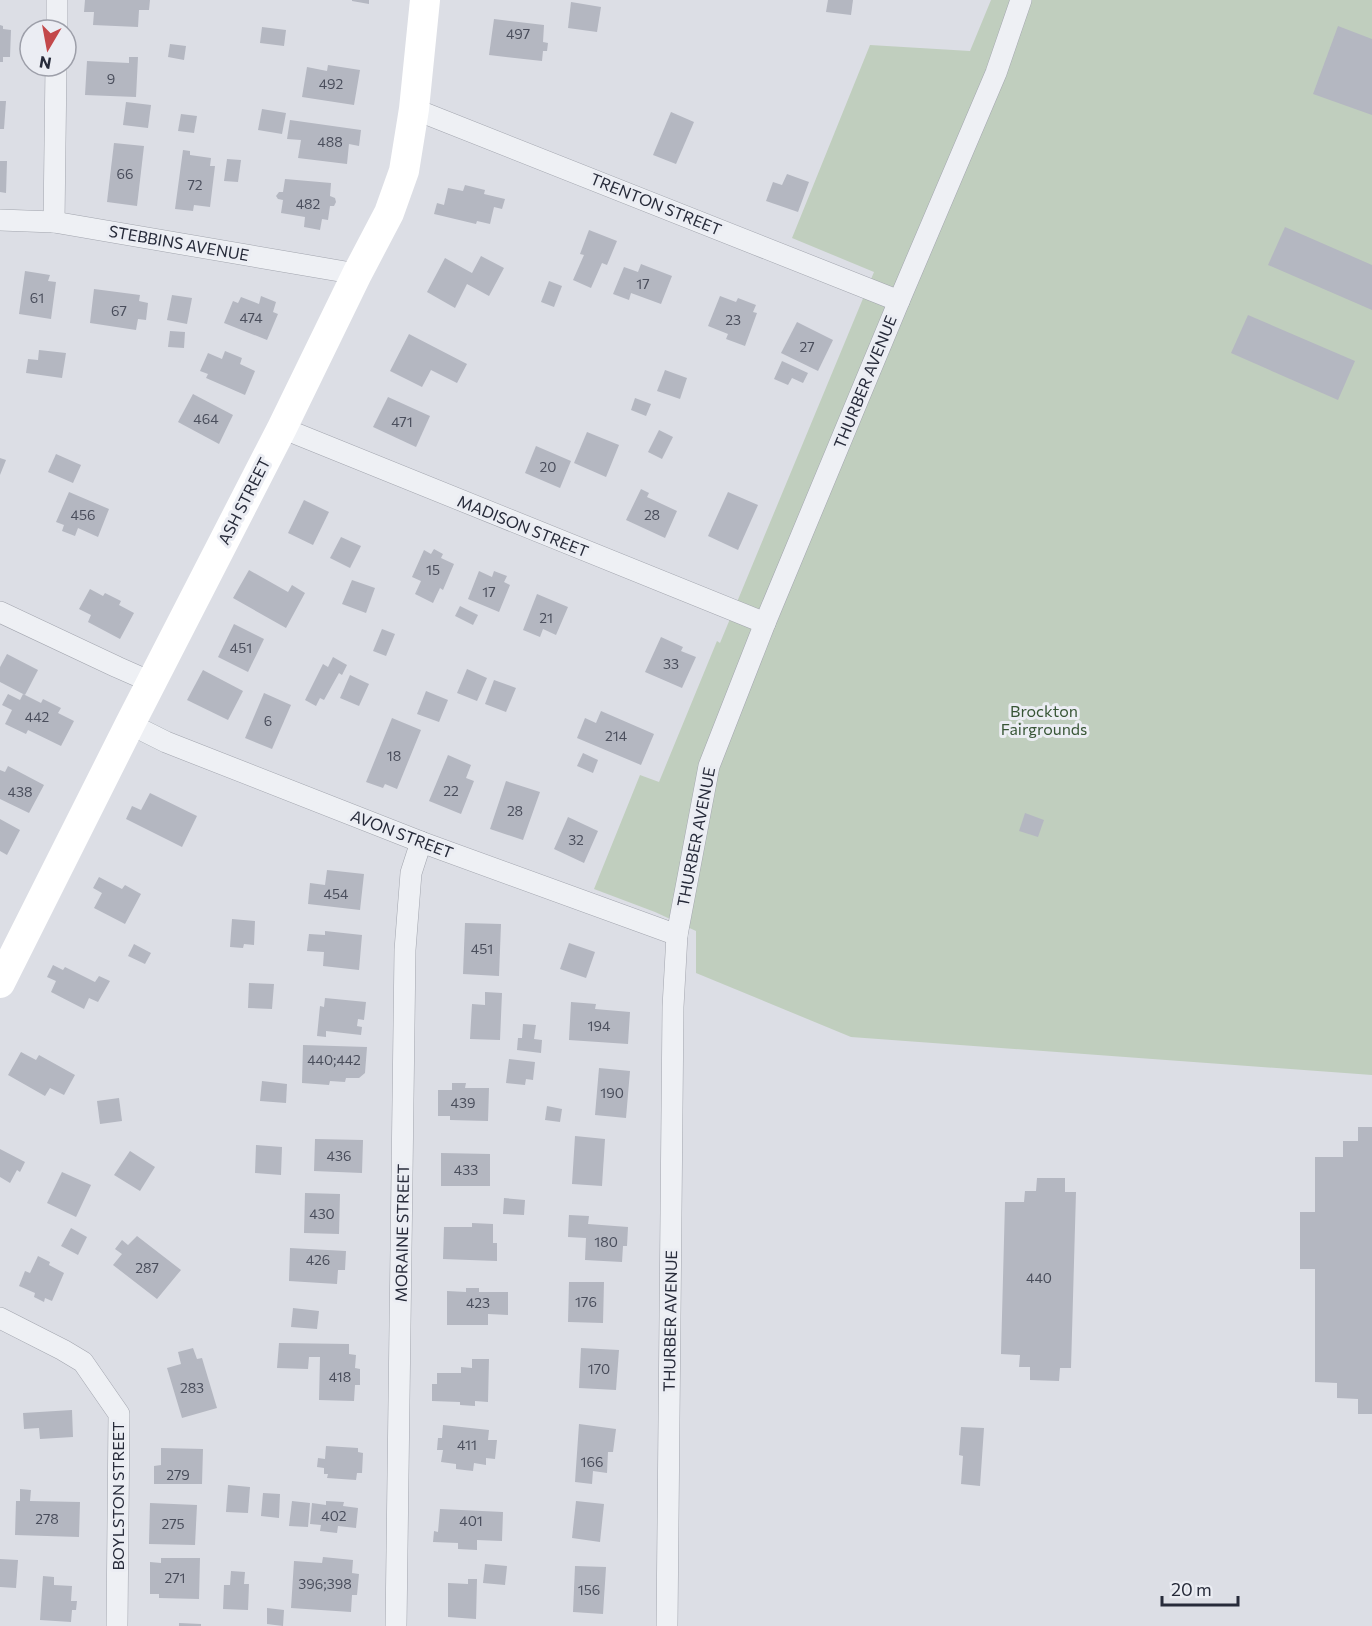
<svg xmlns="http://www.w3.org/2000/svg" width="1372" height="1626" viewBox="0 0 1372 1626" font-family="Commissioner,sans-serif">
<rect width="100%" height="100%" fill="#dcdee5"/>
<path fill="#c0cebe" d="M991,0H1372V1075L851,1037L696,973V931L655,912L594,889L640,775L659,782L717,641L720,643L874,272L792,238L870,45L970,51Z"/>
<g fill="#b4b7c1">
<path d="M85,0H150L149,10H139L138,27L93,25L94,12H84Z"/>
<path d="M352,0H369V4L352,1Z"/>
<path d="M828,0H853L851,15L826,12Z"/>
<path d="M571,2L601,7L597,32L568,28Z"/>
<path d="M494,19L544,25L543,42L548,43L547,51H543L542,61L489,55Z"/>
<path d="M0,25L3,26V29L11,30L10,57H3V62H0Z"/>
<path d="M1338,26L1372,39V115L1313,94Z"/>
<path d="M262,27L286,30L284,46L260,43Z"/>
<path d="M170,44L186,46L184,60L168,57Z"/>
<path d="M129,57H138L136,97L85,95L87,61L129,63Z"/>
<path d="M328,65L360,70L354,105L302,97L307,67L327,71Z"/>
<path d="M0,101H6L4,129H0Z"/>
<path d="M126,102L151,105L148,128L123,125Z"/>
<path d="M262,109L286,113L282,134L258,130Z"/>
<path d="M671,112L694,122L676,164L653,155Z"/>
<path d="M181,114L197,116L194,133L178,131Z"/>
<path d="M290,120L361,130L359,146L349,144L347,164L298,158L301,140L287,139Z"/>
<path d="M114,143L144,146L137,206L107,202Z"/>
<path d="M183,150L190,151V155L211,158L210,166H215L210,207L194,205L193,211L175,209Z"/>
<path d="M227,159L241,160L238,182L224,181Z"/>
<path d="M0,161H7L6,193L0,192Z"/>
<path d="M787,174L809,182L798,212L766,201L773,182L782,185Z"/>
<path d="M285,179L331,183L330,196L335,198L336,202L334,206H330L328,220L322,219L320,230L304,227L305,217L281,213L283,200L278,199L276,196L279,192H283Z"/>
<path d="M465,185L485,190L484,194L505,199L502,209L494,207L490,224L477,221L476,224L434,214L437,203L444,205L448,188L463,191Z"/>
<path d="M1285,227L1372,265V310L1268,265Z"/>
<path d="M589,230L617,241L607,265L602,263L591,288L573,280L584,255L580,254Z"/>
<path d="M481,256L504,268L489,296L467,284L455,308L427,292L445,258L472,273Z"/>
<path d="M641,264L672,276L661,304L631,293L629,300L613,294L624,267L638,272Z"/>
<path d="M25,271L50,275L48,281L56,282L51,319L19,314Z"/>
<path d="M549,281L562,286L554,307L541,302Z"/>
<path d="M94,289L140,295L139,301L148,303L146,320L138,319L136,330L90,323Z"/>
<path d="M172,295L192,298L187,324L167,320Z"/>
<path d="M261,296L276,302L273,312L278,314L267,340L224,323L233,301L238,303L241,297L259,304Z"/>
<path d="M720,296L736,302L738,298L756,305L753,312L757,313L745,346L726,339L728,334L708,326Z"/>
<path d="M1248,315L1355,361L1338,400L1231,353Z"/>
<path d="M797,322L833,340L818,371L781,353Z"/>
<path d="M170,331L185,332L184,348L168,347Z"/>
<path d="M409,334L467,364L457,383L431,370L422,387L390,371Z"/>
<path d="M39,350L66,353L62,378L26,373L28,359L38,360Z"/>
<path d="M225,351L242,358L240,364L255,371L245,395L206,378L208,374L200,371L208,353L222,359Z"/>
<path d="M782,361L808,373L803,383L792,378L788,385L774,379Z"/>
<path d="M665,370L687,378L680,399L657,391Z"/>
<path d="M193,394L233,415L219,444L178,422Z"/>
<path d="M388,397L430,416L416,447L373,427Z"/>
<path d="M635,398L651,404L646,416L631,410Z"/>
<path d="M659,430L673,437L662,459L648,452Z"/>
<path d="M587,432L619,445L606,477L574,463Z"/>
<path d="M536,446L571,461L560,488L525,473Z"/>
<path d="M56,454L81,465L73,483L48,472Z"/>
<path d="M0,458L6,460L0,475Z"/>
<path d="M641,489L649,493L647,497L677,511L665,538L626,520Z"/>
<path d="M69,492L109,509L98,537L78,528L75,536L62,531L64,525L56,522Z"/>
<path d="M728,492L758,505L738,550L708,536Z"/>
<path d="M304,500L329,512L313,545L288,533Z"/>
<path d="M341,537L361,546L350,568L330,558Z"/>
<path d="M434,549L443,554L441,558L454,564L443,590L440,588L433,603L415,594L421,581L412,577L424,550L431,554Z"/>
<path d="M249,570L288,592L292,585L305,593L286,628L233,598Z"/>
<path d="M479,571L492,577L494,571L507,576L504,582L510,585L499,612L468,599Z"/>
<path d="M352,580L375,588L366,613L342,604Z"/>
<path d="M90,589L103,596L105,593L121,601L119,605L134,613L120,639L88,622L91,615L79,609Z"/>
<path d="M537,594L568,607L556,635L543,629L540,637L523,630Z"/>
<path d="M460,606L478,615L473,625L455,616Z"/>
<path d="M234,624L264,639L248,672L218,657Z"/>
<path d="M382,629L395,634L386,656L373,651Z"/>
<path d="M661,637L683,647L681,651L696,657L682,688L645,672Z"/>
<path d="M7,654L38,670L25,695L0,682V667Z"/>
<path d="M333,657L347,665L342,675L339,673L324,700L320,698L316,706L305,700L323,664L328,667Z"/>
<path d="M467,669L487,678L477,701L457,693Z"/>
<path d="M203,670L243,691L228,720L187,700Z"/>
<path d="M350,675L369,684L359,706L340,698Z"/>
<path d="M494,680L516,688L506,712L485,704Z"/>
<path d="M426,691L448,700L439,722L417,714Z"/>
<path d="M264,693L291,705L272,749L245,738Z"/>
<path d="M8,694L20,700L23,694L41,703L43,699L61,708L58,713L74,721L61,746L28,730L26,734L5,724L12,710L2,705Z"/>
<path d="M601,711L654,734L641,765L577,738L585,718L596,723Z"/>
<path d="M392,718L421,730L397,789L385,784L383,788L366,782Z"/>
<path d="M583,753L598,760L593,773L577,766Z"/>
<path d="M448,755L471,765L466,778L474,781L461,814L429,801Z"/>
<path d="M8,766L44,785L29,813L0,799V770L5,772Z"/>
<path d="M506,781L540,792L523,840L490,829Z"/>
<path d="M150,793L197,816L182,847L126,819L132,806L141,810Z"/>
<path d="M1025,813L1044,820L1038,837L1019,831Z"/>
<path d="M568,817L598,831L584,863L554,849Z"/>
<path d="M0,819L20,830L7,855L0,851Z"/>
<path d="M327,870L364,874L360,910L308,904L310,883L325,885Z"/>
<path d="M99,877L122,889L125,885L141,894L125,924L94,908L102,893L93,888Z"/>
<path d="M232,919L255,921L254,945L244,944L243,948L230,947Z"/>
<path d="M465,923L501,924L499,976L463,974Z"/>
<path d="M325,931L362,935L359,970L323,966L324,952L307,951L309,934L325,935Z"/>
<path d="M569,943L595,952L586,978L560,969Z"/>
<path d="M134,944L151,953L145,964L128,956Z"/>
<path d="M53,965L63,970L65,967L95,982L99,976L110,981L98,1002L89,998L84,1009L51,992L56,981L47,977Z"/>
<path d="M249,983L274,984L272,1009L248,1008Z"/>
<path d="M485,992L502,993L500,1040L470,1039L472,1004L485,1005Z"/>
<path d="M325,998L366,1002L364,1020L358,1019L357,1026L362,1027L361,1035L326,1031V1037L317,1036L320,1006L324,1007Z"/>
<path d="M571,1002L596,1004L595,1009L630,1012L628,1044L569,1040Z"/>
<path d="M523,1024L536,1025L534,1039L542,1040L541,1053L517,1050L518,1038H522Z"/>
<path d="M303,1045L367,1047L365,1073L359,1078H346L345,1082L330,1081L329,1085L302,1083Z"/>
<path d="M21,1052L36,1060L39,1055L75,1075L64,1095L50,1088L45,1096L8,1075Z"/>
<path d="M509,1059L535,1062L533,1080L526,1079L525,1085L506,1083Z"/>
<path d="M599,1068L630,1071L626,1118L595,1115Z"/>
<path d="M262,1081L287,1084L286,1103L260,1101Z"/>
<path d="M452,1083H466L465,1088H489L488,1121L450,1120V1116H438V1090H452Z"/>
<path d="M119,1098L122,1121L100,1124L97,1101Z"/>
<path d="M547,1106L562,1109L560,1122L545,1120Z"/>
<path d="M1358,1127H1372V1414H1358V1399L1337,1398V1383L1315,1382V1269H1300V1212H1315V1157H1343V1141H1358Z"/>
<path d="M575,1136L605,1139L602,1186L572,1184Z"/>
<path d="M315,1139L363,1140L362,1173L314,1171Z"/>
<path d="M256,1145L282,1147L281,1175L255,1173Z"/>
<path d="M0,1149L25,1162L20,1172L17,1170L10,1183L0,1177Z"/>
<path d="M130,1151L155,1167L140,1191L114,1175Z"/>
<path d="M441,1153L490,1154V1186H441Z"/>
<path d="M62,1172L91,1185L76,1217L47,1203Z"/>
<path d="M1037,1178H1065V1192H1076L1071,1368H1060L1059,1381L1030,1380V1367H1019L1020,1355L1001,1354L1005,1202H1024L1025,1191H1036Z"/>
<path d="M305,1193L340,1194L339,1234L304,1233Z"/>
<path d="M504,1198L525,1200L524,1215L503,1214Z"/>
<path d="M569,1215L589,1216L588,1224L628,1227L627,1246H623L622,1262L585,1260L586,1238L568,1237Z"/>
<path d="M472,1223L493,1224V1243H497V1261L443,1259L444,1227H472Z"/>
<path d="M71,1228L87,1237L78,1255L61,1246Z"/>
<path d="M137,1236L181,1270L157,1299L113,1265L122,1254L115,1249L122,1240L128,1245Z"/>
<path d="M290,1248L346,1251L345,1270H338L337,1284L289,1281Z"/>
<path d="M38,1256L50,1262L49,1265L64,1273L52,1301L45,1298L44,1302L34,1297L35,1293L19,1286L25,1271L30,1273Z"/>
<path d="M569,1282H604L603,1323L568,1322Z"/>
<path d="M466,1288H479V1292H508V1315L488,1314V1325H447V1291L466,1292Z"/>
<path d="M293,1308L319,1311L317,1329L291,1327Z"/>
<path d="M279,1343L349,1344V1354L356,1355L355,1368L360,1369V1385H355L354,1401L319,1400L320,1357H309L308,1369L277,1368Z"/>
<path d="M193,1348L197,1359L202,1358L217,1408L182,1418L167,1368L181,1364L178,1352Z"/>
<path d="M581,1348L619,1350L616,1390L579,1388Z"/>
<path d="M472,1359H489L488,1402L475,1401V1406L460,1405V1402L432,1401V1384H437V1373H461V1367L472,1368Z"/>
<path d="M72,1410L73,1437L40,1439L39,1428L24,1429L23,1413Z"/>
<path d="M579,1424L616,1429L613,1452H608L607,1473L593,1471L592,1484L575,1482Z"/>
<path d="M443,1425L489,1430L488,1440H497L495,1459L486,1458V1465L474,1463L473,1471L456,1469V1464L441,1462L443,1450H437L438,1438H442Z"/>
<path d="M961,1427L984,1428L980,1486L961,1484L963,1456L959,1455Z"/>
<path d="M326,1446L358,1448V1452L363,1453L362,1473H357L356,1480L327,1478L328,1474H324V1468L317,1467L318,1458L325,1459Z"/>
<path d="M161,1448L203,1449L202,1484H154V1466L161,1465Z"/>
<path d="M228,1485L250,1487L248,1513L226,1512Z"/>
<path d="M20,1489L31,1490L30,1501L80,1502L79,1537L15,1535L16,1501H20Z"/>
<path d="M263,1493L280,1494L279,1518L261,1516Z"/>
<path d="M292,1501L310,1503L308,1527L289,1526Z"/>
<path d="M326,1501L344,1502L343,1506L358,1508L356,1528L338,1526L337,1533L320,1531L321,1525L310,1524L312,1503L326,1505Z"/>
<path d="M576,1501L604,1504L600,1542L572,1538Z"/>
<path d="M150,1503L197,1505L195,1545L149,1544Z"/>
<path d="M440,1509L503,1512L502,1541L477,1540V1550L458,1549V1543L433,1542L434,1531L438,1532Z"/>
<path d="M323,1557L353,1560L352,1573L359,1574L357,1595H352L351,1612L291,1608L294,1561L322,1563Z"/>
<path d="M161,1558H200L199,1599L159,1598V1594H150V1562L161,1563Z"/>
<path d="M0,1559L18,1560L16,1588L0,1587Z"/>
<path d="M485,1564L507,1566L505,1585L483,1583Z"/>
<path d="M575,1566L606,1567L603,1614L573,1612Z"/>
<path d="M231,1571L245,1572L244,1584H249L248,1610L223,1609L224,1585H230Z"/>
<path d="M43,1576L54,1577V1585L72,1586L71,1601H77L76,1610H72L71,1622L40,1620Z"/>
<path d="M468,1579H477L476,1619L448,1617V1583L468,1584Z"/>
<path d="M267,1608L284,1610L283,1626L267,1624Z"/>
<path d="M179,1623L201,1624V1626H179Z"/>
</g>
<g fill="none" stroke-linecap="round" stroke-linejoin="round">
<g stroke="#a2a5ae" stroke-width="22">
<g id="street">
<path d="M57,30V0"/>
<path d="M414,109L899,301"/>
<path d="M0,220L54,222L357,274"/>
<path d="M54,222L56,66"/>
<path d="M282,428L765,623"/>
<path d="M0,612L117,667L151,682"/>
<path d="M130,724L166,742L421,842L677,935"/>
<path d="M0,1318L63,1350L83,1362L119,1414L117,1626"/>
<path d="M396,1626L405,950L411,873L421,842"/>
<path d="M667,1626L673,1007L677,935L709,766L765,623L899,301L996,73L1021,0"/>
</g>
</g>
<use href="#street" stroke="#eef0f4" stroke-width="21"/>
<path stroke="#fff" stroke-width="30" d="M0,983L130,724L282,428L357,274L389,213L404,171L414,109L425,0"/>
</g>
<g text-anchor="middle" stroke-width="6" stroke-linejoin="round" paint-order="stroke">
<g font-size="14" fill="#4a4e5c">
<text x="518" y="39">497</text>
<text x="111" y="84">9</text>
<text x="331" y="89">492</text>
<text x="330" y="147">488</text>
<text x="125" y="179">66</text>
<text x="195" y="190">72</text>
<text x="308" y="209">482</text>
<text x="643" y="289">17</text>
<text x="37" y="303">61</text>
<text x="119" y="316">67</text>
<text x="251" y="323">474</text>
<text x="733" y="325">23</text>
<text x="807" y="352">27</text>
<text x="206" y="424">464</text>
<text x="402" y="427">471</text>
<text x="548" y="472">20</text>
<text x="83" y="520">456</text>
<text x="652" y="520">28</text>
<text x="433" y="575">15</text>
<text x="489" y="597">17</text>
<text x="546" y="623">21</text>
<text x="241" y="653">451</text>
<text x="671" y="669">33</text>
<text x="37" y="722">442</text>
<text x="268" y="726">6</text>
<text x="616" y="741">214</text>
<text x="394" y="761">18</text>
<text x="451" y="796">22</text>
<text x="20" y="797">438</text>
<text x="515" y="816">28</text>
<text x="576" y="845">32</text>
<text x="336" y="899">454</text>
<text x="482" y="954">451</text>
<text x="599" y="1031">194</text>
<text x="334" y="1065">440;442</text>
<text x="612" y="1098">190</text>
<text x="463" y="1108">439</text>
<text x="339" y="1161">436</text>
<text x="466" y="1175">433</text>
<text x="322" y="1219">430</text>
<text x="606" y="1247">180</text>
<text x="318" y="1265">426</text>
<text x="147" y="1273">287</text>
<text x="1039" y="1283">440</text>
<text x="586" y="1307">176</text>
<text x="478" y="1308">423</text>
<text x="599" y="1374">170</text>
<text x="340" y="1382">418</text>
<text x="192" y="1393">283</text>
<text x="467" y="1450">411</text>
<text x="592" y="1467">166</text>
<text x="178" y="1480">279</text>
<text x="334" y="1521">402</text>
<text x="47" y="1524">278</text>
<text x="471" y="1526">401</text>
<text x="173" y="1529">275</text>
<text x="175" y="1583">271</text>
<text x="325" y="1589">396;398</text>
<text x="589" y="1595">156</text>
</g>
<g font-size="16" fill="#272b3a" stroke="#ebedf3">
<text transform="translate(656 204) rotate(22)" y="6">TRENTON STREET</text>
<text transform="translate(179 243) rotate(10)" y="6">STEBBINS AVENUE</text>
<text transform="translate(865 382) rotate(-68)" y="6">THURBER AVENUE</text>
<text transform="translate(244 501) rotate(-63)" y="6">ASH STREET</text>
<text transform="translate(523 526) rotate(22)" y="6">MADISON STREET</text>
<text transform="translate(402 834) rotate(21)" y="6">AVON STREET</text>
<text transform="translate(696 837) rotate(-79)" y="6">THURBER AVENUE</text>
<text transform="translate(402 1233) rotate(-89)" y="6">MORAINE STREET</text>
<text transform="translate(670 1321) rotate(-89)" y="6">THURBER AVENUE</text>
<text transform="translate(118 1496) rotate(-90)" y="6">BOYLSTON STREET</text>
</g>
<g font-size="16" fill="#375535" stroke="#ebedf3">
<text x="1044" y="717">Brockton<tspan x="1044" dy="18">Fairgrounds</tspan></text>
</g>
</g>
<g transform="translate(48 48) rotate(190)"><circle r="28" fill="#ebedf3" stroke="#9d9fa9" stroke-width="1.5"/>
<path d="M0-4.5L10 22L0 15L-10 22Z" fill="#c3484a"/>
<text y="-9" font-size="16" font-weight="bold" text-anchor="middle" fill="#272b3a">N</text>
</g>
<path d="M1162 1596v9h76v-9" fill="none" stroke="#272b3a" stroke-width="3"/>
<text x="1171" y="1596" font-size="18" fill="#272b3a" stroke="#ebedf3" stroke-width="4.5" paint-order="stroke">20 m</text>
</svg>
